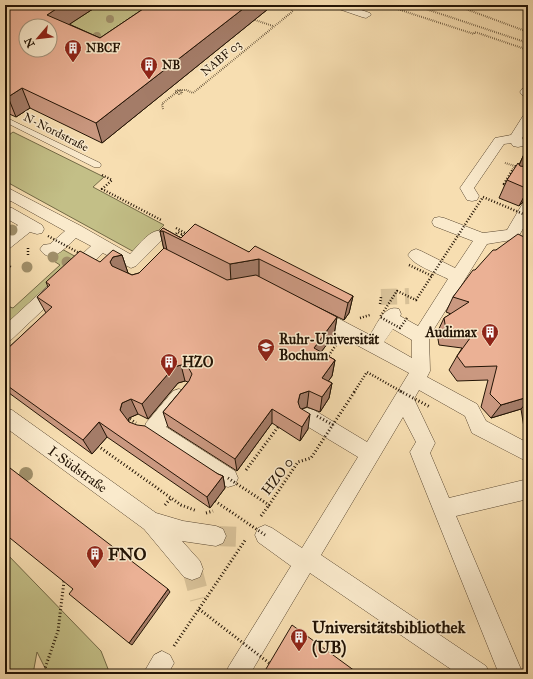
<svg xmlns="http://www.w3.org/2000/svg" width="533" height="679" viewBox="0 0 533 679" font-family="'IM FELL Great Primer',serif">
<rect width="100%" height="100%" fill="#f7deb1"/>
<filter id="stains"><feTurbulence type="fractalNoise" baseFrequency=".005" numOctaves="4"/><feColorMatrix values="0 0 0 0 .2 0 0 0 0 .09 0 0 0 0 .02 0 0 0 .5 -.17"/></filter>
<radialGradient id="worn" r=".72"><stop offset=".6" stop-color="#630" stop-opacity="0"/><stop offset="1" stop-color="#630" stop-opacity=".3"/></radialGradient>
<g fill="#c3bf87" stroke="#736a46">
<path d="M99,5H180L105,58L53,35Z"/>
<path d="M13,132L104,177L93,187L164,225L136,253L5,181V138Z"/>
<path d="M60,248L80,259L5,327V312L10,307L13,308L60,265L49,258Z"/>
<path d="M5,552L101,651L110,674H48L37,652L33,674H5Z"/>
</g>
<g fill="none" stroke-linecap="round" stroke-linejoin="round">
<path stroke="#d7c097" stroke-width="16" stroke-dasharray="16 8" stroke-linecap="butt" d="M381,297L409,296"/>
<g stroke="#d7c097" stroke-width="20" stroke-dasharray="20 10" stroke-linecap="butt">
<path d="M216,536L243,537"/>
<path d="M192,569L200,599"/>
</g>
<g stroke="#584630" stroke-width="1">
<path id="lane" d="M5,117L100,163L101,165L100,167H94L5,122Z"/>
</g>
<g stroke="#584630" stroke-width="1">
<g id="street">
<path d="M332,5H347L370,13L371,15L366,18L362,17L333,7Z"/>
<path d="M526,88L528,89V97L522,95L520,92L522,89Z"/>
<path d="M528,115V129L522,138L525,143L523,146L518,147L513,146L511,143L504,144L474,188L479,196L477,200L472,201L467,200L460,188L495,138L511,135L523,116Z"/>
<path d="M10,189L81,226L130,254C139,245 151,227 164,231L167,235L136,266L131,268L103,253L11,340L5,342V325L91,246L76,238C67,246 50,267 40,249L43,245L50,244L65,231L11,201L5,203V190Z"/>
<path d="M528,202V220L517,239L487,244L429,337L430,371L427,377L477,404L486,421L528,443V462L472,433L465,416L419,390L414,399L435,443L430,453L449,498L528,479V499L456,516L523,674H499L410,452L416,442L403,417L321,555L486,666L490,674H458L310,573L250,674H225L229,666L291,566L258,542L255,535L258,528L265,525L272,528L302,548L358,457L300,422L298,416L300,410L307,408L314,410L367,442L409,373L310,320L308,315L310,310L316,308L322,310L370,335C377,325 384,304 399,309L401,314L400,316L418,326L448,279C437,273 414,266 408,255L411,251L416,249L421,251L455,268L473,241L434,226L432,222L434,218L439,217L444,218L483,233L507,230L523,203ZM393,329L412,340V358L384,342Z"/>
<path d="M5,207L12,208L42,225L44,229L42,233L37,234L30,232L10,248L5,250V236L18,225L7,219H5Z"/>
<path d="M179,389L185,391L188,397L185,403L166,427L235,471L238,478L235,485L228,487L221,485L146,435L144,429L146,423L173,391Z"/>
<path d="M5,408L12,410L156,513L183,521L216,526L223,529L226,536L223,543L216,546L182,541L200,561L203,569L200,577L192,580L184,577L144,529L5,427Z"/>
<path d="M162,651L170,655L174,663L168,674H143L154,655Z"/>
</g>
</g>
<g stroke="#231405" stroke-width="2" stroke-dasharray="0.5 1.5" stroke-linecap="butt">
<path d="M397,5L410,9L414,5L528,43"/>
<path d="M455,5L528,32"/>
<path d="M380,8L385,5L474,34L475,32L528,50"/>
<path d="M426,9L430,5"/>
<path d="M255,20L273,26"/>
<path d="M177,90L182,91V93L179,94L175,92Z"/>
<path d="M180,90H186L193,93L293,11L290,7L285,5"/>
<path d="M163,109L162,104L169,98"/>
<path d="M505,163L515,166L512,170"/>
</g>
<g stroke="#231405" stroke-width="2.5" stroke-dasharray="1 2" stroke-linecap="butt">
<path d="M102,175L112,180L102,189L161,220"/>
<path d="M507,185L504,184L513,169"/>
<path d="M176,228L187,234"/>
<path d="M28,248V257"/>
<path d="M5,263L12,268"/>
<path d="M380,304L381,297"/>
<path d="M360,318L370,315"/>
<path d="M327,358L336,345"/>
</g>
<g stroke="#231405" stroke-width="3" stroke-dasharray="1 2.5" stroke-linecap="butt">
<path d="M127,417L136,423"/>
<path d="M98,446L181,505L197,511"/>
<path d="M246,470L278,427"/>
<path d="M165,505L171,498"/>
<path d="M206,513L213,511"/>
<path d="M261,516L269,505"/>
<path d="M174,646L246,539"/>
<path d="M43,674L58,631L64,581"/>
</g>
<use href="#lane" fill="#faeacc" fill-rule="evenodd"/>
<use href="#street" fill="#faeacc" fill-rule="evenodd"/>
<path stroke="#231405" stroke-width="2" stroke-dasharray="0.5 1.5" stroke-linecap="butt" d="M169,98L180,90"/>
<g stroke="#231405" stroke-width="2.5" stroke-dasharray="1 2" stroke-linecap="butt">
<path d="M48,236L81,254"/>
<path d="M174,236L178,232L183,235L178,239"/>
<path d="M409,265L432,276"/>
<path d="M407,318L400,328L380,317L397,291L416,300L483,197L528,216"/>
<path d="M354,392L367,372L402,392"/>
</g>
<g stroke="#231405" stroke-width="3" stroke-dasharray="1 2.5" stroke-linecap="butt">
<path d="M400,391L430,407"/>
<path d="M317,416L333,425"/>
<path d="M228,478L269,505L298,462L311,458L355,391"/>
<path d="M215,501L265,535"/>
<path d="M199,609L269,663"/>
</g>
</g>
<g fill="#a1906b">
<circle cx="110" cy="19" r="4"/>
<circle cx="97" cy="36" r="4"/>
<circle cx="12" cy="230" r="5.5"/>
<circle cx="53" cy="257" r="5.5"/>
<circle cx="67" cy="262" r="5.5"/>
<circle cx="27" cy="267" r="5.5"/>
<circle cx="26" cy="474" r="7"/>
</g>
<g fill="#ca9880" stroke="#231405">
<path d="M5,5H99L69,24L100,38L149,5H273L102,143L30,108L16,117L5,112Z"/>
<path d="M528,148V201L523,202L519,206L499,198L507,180L519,165L525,152Z"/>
<path d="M163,228L181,238L249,252L353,296L349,313L344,320L283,290L337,317L334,335L321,352L335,360L332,376L328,381L332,383L329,398L320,412L307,407L301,409L308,429L300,441L272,423L237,471L168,427L163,412L188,382L185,381L178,383L148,419L138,414L129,418L128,420L129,422L218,474L223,476L225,488L210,508L107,437L92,454L5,390V351L46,313L37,297L48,287L46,282L122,255L128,273L132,275L139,273L164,249L160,231Z"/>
<path d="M528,239V442L526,440L521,409L491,418L481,407L488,380L457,381L449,370L457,356L462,348L439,345L437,333L444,318L451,314L446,312L453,297L475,270L496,250Z"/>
</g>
<g fill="#a47c68" stroke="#231405">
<path d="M62,5H99L53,35L47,15Z"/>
<path d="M248,5H273L102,143L96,123Z"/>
<path d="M22,88L30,108L16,117L8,97Z"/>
<path d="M528,151V156L522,168L517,170L525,152Z"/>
<path d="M528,189V191L523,202L519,206Z"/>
<path d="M160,231H163L167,250H164Z"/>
<path d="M122,255L128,273L117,281L110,262L113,257Z"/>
<path d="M259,259V278L231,282L230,264Z"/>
<path d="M353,296L349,313L344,320L348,303Z"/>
<path d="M337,317L334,335L312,364L314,348Z"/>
<path d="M335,360L332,376L320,393L322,378Z"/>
<path d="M181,365L185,381L178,383L148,419L142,404L174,367Z"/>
<path d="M332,383L329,398L320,412L322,397Z"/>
<path d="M309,391L307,407L299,410L298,402L300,394Z"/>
<path d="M528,397V401L521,409L491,418L501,405Z"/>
<path d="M131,399L138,414L129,418L127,425L120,410L122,403Z"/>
<path d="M272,409V423L237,471L235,459Z"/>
<path d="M310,414L308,429L300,441L302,427Z"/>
<path d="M99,422L107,437L92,454L83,440Z"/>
<path d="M223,476L225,488L210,508L207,497Z"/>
<path d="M168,589L170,592L132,645L129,643Z"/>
</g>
<g fill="#ebb195" stroke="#231405" fill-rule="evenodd">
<path d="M5,5H62L47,15L100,38L149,5H248L96,123L22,88L8,97L5,96ZM26,26H50V50H26Z"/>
<path d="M518,163L520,166L526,167H528V189L507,180Z"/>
<path d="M195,224L249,252L255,246L353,296L348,303L259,259L230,264L163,231H160L163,228L181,238Z"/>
<path d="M518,234L528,239V397L501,405L490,394L497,366L465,367L457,356L473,334L446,330L444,318L469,302L453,297L473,270H475L493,250H496Z"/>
<path d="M164,248L227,280L256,275L337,317L314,348L335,360L322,378L332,383L322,397L309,391L300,394L298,402L300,408L310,414L302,427L272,409L235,459L163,412L189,381L192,374L188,367L181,365L174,367L142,404L131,399L122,403L120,410L129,422L137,425L145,426L218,474L223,476L207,497L99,422L83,440L5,384V351L52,307L37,297L50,285L46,282L80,251L100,262L113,250L122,255L113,257L110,262L112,266L132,275L139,273Z"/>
<path d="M10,468L168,589L129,643L69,594L73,589L5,534V473Z"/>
<path d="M292,625L359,674H263Z"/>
</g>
<defs>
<g id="building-pin" transform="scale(0.9)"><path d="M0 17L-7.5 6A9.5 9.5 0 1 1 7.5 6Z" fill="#8f2418" stroke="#faeacc"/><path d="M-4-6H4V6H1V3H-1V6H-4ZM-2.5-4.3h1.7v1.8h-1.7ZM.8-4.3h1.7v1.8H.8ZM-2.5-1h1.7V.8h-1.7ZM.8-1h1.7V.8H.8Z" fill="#fff"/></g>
<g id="university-pin" transform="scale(0.9)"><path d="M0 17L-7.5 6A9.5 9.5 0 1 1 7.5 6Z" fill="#8f2418" stroke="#faeacc"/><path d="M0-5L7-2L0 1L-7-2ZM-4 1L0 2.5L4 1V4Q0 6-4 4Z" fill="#fff"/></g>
</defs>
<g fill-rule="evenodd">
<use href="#building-pin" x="73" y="48"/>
<use href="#building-pin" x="149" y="65"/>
<use href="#building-pin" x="490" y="332"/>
<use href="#university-pin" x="266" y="347"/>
<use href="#building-pin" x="169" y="362"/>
<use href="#building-pin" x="95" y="554"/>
<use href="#building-pin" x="299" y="637"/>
</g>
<g text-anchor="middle" stroke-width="3" stroke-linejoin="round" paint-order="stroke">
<g font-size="12" font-weight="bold" fill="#231405" stroke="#faeacc" text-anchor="start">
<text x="86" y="52">NBCF</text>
<text x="162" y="69">NB</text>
</g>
<g font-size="12" fill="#231405" stroke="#faeacc">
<text transform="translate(221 58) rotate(-40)" y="4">NABF 03</text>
<text transform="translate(56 132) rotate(27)" y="4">N-Nordstraße</text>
</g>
<g font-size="14" font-weight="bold" fill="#231405" stroke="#faeacc" text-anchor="start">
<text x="477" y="337" text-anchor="end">Audimax</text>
<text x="279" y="344">Ruhr-Universität<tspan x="279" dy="16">Bochum</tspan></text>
<text x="182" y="367">HZO</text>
</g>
<g font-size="14" fill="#231405" stroke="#faeacc">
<text transform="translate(78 469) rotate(36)" y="5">I-Südstraße</text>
<text transform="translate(277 476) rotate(-53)" y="5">HZO 0</text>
</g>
<g font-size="17" font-weight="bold" fill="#231405" stroke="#faeacc" text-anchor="start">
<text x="108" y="560">FNO</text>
<text x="312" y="633">Universitätsbibliothek<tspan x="312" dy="20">(UB)</tspan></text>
</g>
</g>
<rect width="533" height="679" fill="none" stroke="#f7deb1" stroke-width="20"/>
<rect x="6" y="6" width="521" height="667" fill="none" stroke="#231405" stroke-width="2"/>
<rect x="10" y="10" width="513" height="659" fill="none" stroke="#231405"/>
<g transform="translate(38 38) rotate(242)"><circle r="19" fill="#faeacc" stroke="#a4947c"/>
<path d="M0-3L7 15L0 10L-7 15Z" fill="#8f2418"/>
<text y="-6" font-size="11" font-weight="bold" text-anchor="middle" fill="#231405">N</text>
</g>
<rect width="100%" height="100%" filter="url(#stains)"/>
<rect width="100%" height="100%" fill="url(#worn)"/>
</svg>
